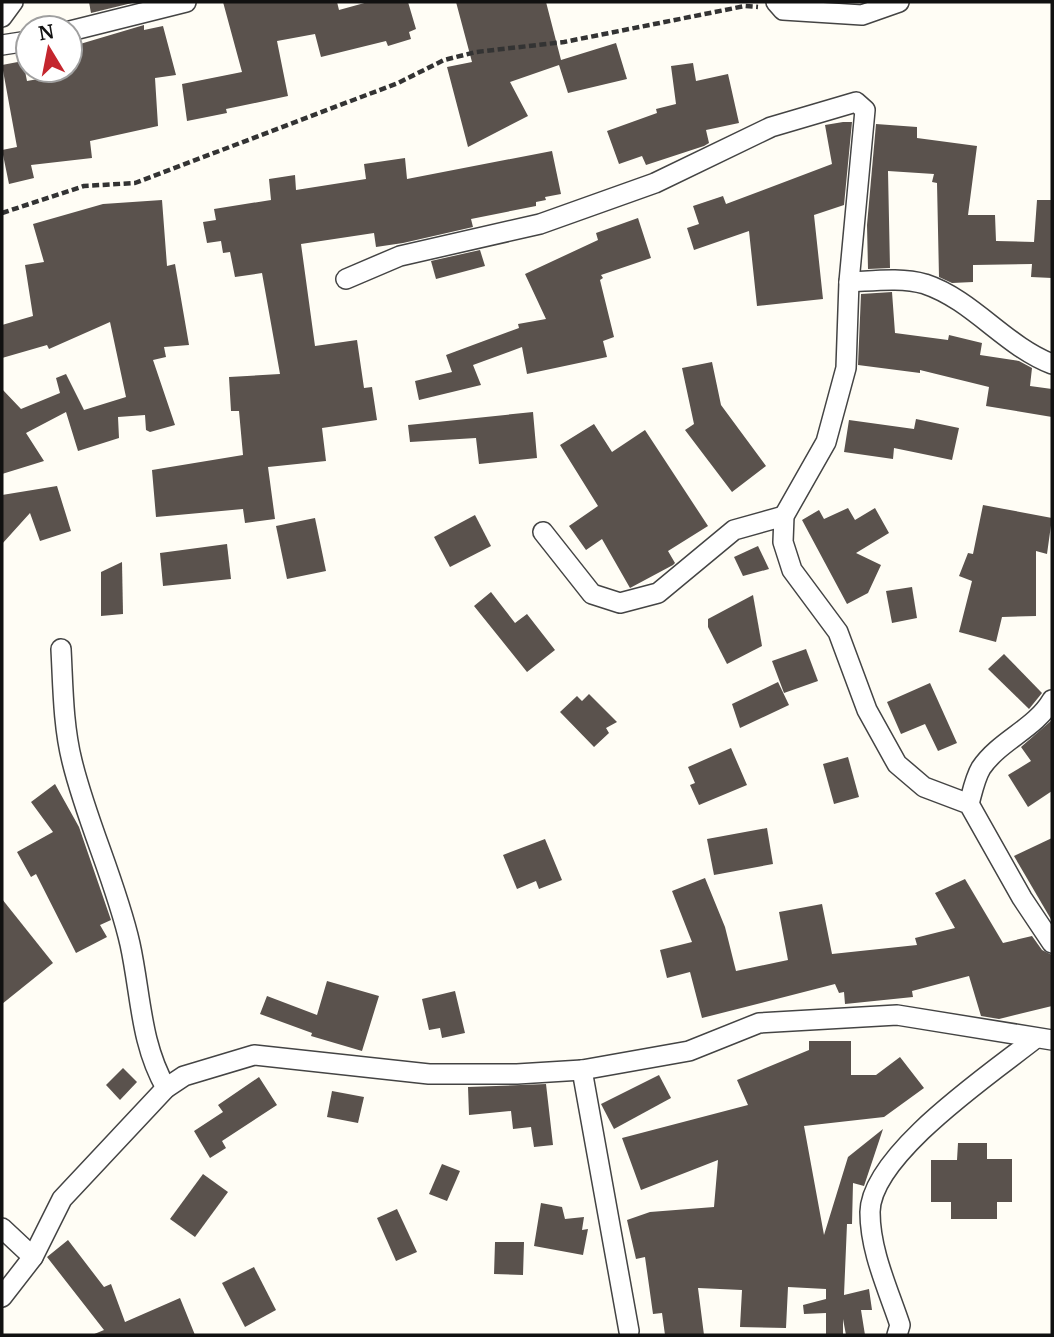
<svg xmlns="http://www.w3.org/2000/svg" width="1054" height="1337" viewBox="0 0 1054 1337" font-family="Merriweather,serif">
<rect width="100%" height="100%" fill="#fffdf5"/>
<g fill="#5a524d">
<path d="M89,2H136L91,13Z"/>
<path d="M223,2H337L339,10L368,2H408L416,29L409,32L411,39L388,46L386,41L321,57L315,34L277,41L288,96L226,109L227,113L187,121L182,84L242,72Z"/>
<path d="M456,2H546L561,60L616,43L627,79L568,93L559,65L510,82L528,116L468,147L447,67L472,62Z"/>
<path d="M144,25V30L163,26L176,75L155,78L158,126L90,141L92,158L31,165L34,178L9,184L2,150L17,147L2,65L23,61L27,81L66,74L65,70H70V47Z"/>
<path d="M693,63L696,81L728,74L739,123L706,130L709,143L704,146L646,165L642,156L619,164L607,131L657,113L656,109L676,104L671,66Z"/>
<path d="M843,122H852L844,205L814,215L823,299L757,306L749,231L694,250L687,228L699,224L693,206L723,196L726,204L832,164L825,125Z"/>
<path d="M876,124L917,127V138L977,146L968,215H995L996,241L1034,242L1037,200H1052V278L1031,277L1032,264L973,265V282L952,283L939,277L937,183L932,182L934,174L888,171L890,268L868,269L867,225Z"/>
<path d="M552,151L561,194L545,197L546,200L536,202V206L471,219L473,227L403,243L376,247L374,233L301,244L315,346L357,340L364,388L372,387L377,420L322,428L326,461L268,467L275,519L245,523L243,509L156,517L152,470L243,455L239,411H231L229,377L280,374L262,273L235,277L230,252L223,253L221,241L207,243L203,222L216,220L214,209L271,200L269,179L295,175L296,190L366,179L364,164L405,158L407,179Z"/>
<path d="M162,200L167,266L175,264L189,345L164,347L166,357L153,360L175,425L150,432L146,430L145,415L118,417L119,438L78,451L66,412L26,433L44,461L2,474V389L21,409L60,393L56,378L66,374L84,410L126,397L110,322L49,349L47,345L2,358V325L33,316L25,265L44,262L33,224L103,204Z"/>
<path d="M638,218L651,258L601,275L603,278L600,280L614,337L603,341L607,357L527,374L522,347L473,365L481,385L419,400L415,381L452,372L446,355L519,328L518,324L546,319L525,274L598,240L596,233Z"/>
<path d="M480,250L485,266L436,279L431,261Z"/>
<path d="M892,292L895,333L948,340L949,335L982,343L980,355L1019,361L1032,368L1030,386L1052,389V417L986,406L989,387L920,370V373L858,365L861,294Z"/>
<path d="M712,362L721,405L766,466L732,492L685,430L694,424L682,368Z"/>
<path d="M533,412L537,458L479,464L476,438L410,442L408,425Z"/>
<path d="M916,419L959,428L952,460L894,448L893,459L844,452L849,420L914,429Z"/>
<path d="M594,424L612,452L645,430L708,526L668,551L675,563L673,565L630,588L602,539L586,550L569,526L598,506L560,445Z"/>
<path d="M57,486L71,531L40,541L30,513L2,544V495Z"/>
<path d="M983,505L1052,518L1047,554L1036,551V616L1002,617L996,642L959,632L972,581L959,576L968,553L973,554Z"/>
<path d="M848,508L855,520L875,508L889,533L856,553L881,565L868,593L847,604L802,520L819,510L824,519Z"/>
<path d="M475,515L491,546L450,567L434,537Z"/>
<path d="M315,518L326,571L287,579L276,526Z"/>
<path d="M227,544L231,579L163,586L160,553Z"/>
<path d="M758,546L769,569L743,576L734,557Z"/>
<path d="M122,562L123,614L101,616V572Z"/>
<path d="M912,587L917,618L892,623L886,591Z"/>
<path d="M491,592L515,623L527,614L555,650L527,672L474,606Z"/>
<path d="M753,595L762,646L727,664L708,627V619Z"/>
<path d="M806,649L818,681L784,693L772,661Z"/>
<path d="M1004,654L1042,693L1029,709L988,669Z"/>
<path d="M778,682L789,705L740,728L732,704Z"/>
<path d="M930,683L957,743L938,751L925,724L901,734L887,702Z"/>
<path d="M589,694L617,722L606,728L609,733L594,747L560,712L577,696L582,701Z"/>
<path d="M1052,720V791L1028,807L1008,775L1031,761L1021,747Z"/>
<path d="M731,748L747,785L699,805L690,785L695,783L688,767Z"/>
<path d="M848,757L859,797L834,804L823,764Z"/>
<path d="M55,784L79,827L111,920L100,925L107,937L76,953L36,874L31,877L17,852L53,832L31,802Z"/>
<path d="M767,828L773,864L714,875L707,839Z"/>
<path d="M1052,838V921L1014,856Z"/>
<path d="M545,839L562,880L539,889L536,881L517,889L503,855Z"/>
<path d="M705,878L725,927L736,971L788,960L779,912L822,904L832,954L917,945L915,938L955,928L935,893L965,879L1003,943L1032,936L1042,950L1052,955V1006L999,1019L981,1016L969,976L912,991L913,997L845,1004L844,992L839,993L835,984L702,1018L690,972L667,978L660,950L692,942L672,891Z"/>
<path d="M2,899L53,963L2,1004Z"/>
<path d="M327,981L379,996L362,1051L311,1036L312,1033L260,1014L267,996L317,1015Z"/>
<path d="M455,991L465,1033L442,1038L440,1028L429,1030L422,999Z"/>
<path d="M809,1041H851V1075H876L900,1057L924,1088L884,1117L804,1126L824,1235L848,1157L883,1129L864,1186L853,1183L852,1224H847L844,1295L869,1289L872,1310H861L865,1335H846L843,1319V1335H826V1313L804,1314L803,1305L826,1299V1289L788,1287L786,1328L740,1327L742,1290L698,1288L704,1335H665L662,1313L653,1314L645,1257L636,1259L627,1220L650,1212L714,1207L718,1160L641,1190L622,1138L748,1105L737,1080L809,1050Z"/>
<path d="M123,1068L137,1082L120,1100L106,1085Z"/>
<path d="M659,1075L671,1098L614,1129L601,1104Z"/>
<path d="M259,1077L277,1105L222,1141L226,1148L210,1158L194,1131L223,1112L218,1105Z"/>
<path d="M546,1084L553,1145L534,1147L531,1127L513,1129L511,1111L469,1115L468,1087Z"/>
<path d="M332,1091L364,1097L358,1123L327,1117Z"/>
<path d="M958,1143H987V1159H1012V1202H997V1219H951V1202H931V1160H957Z"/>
<path d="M442,1164L460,1171L447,1201L429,1194Z"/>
<path d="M203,1174L228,1192L195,1237L170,1219Z"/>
<path d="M541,1203L562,1207L565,1219L584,1217L582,1230L588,1229L583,1255L534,1246Z"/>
<path d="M397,1209L417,1252L396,1261L377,1218Z"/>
<path d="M68,1240L104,1287L111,1284L125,1322L180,1298L195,1335H92L104,1330L47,1257Z"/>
<path d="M495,1242H524L523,1275L494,1274Z"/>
<path d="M254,1267L276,1310L245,1327L222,1283Z"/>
</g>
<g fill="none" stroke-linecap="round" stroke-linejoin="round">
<g stroke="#444" stroke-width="22">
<g id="street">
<path d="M776,2L783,10L862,15L899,2"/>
<path d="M2,17L13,2"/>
<path d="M70,31L186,2"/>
<path d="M2,45L28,41"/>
<path d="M346,279L400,256L540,224L655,183L771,127L856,102L865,110L849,282L846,368L826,442L784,516L783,542L792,570L838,632L867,710L897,764L924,787L969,804L1022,898L1052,943"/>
<path d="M849,282C873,281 901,277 925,284C973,300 1005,346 1052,364"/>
<path d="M543,532L592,594L620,603L658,593L734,530L784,516"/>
<path d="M61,649C63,686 63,725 72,761C87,823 116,882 130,944C141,994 140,1043 166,1088"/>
<path d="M969,804C972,793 975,778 981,768C1000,740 1035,729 1052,700"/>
<path d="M582,1070L629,1331"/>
<path d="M2,1228L33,1257"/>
<path d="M2,1297L33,1257L62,1199L166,1088L184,1076L254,1055L429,1074H517L582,1070L689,1051L759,1023L897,1015L1052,1040"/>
<path d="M897,1335L900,1325C888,1289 870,1251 870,1212C871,1154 992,1073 1036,1038"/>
</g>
</g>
<path stroke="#333" stroke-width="4.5" stroke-dasharray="7 3.5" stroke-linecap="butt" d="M2,213L84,186L135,183L398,83L444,60L476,52L564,42L745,6L758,7"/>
<use href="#street" stroke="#fff" stroke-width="19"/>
</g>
<rect width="1054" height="1337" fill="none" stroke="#111111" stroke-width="7"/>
<g transform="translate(49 49) rotate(350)"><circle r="33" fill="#ffffff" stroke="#a0a0a0" stroke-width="2"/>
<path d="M0-5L12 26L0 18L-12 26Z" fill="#c4262e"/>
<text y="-10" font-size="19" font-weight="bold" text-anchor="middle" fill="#111111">N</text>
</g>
</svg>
